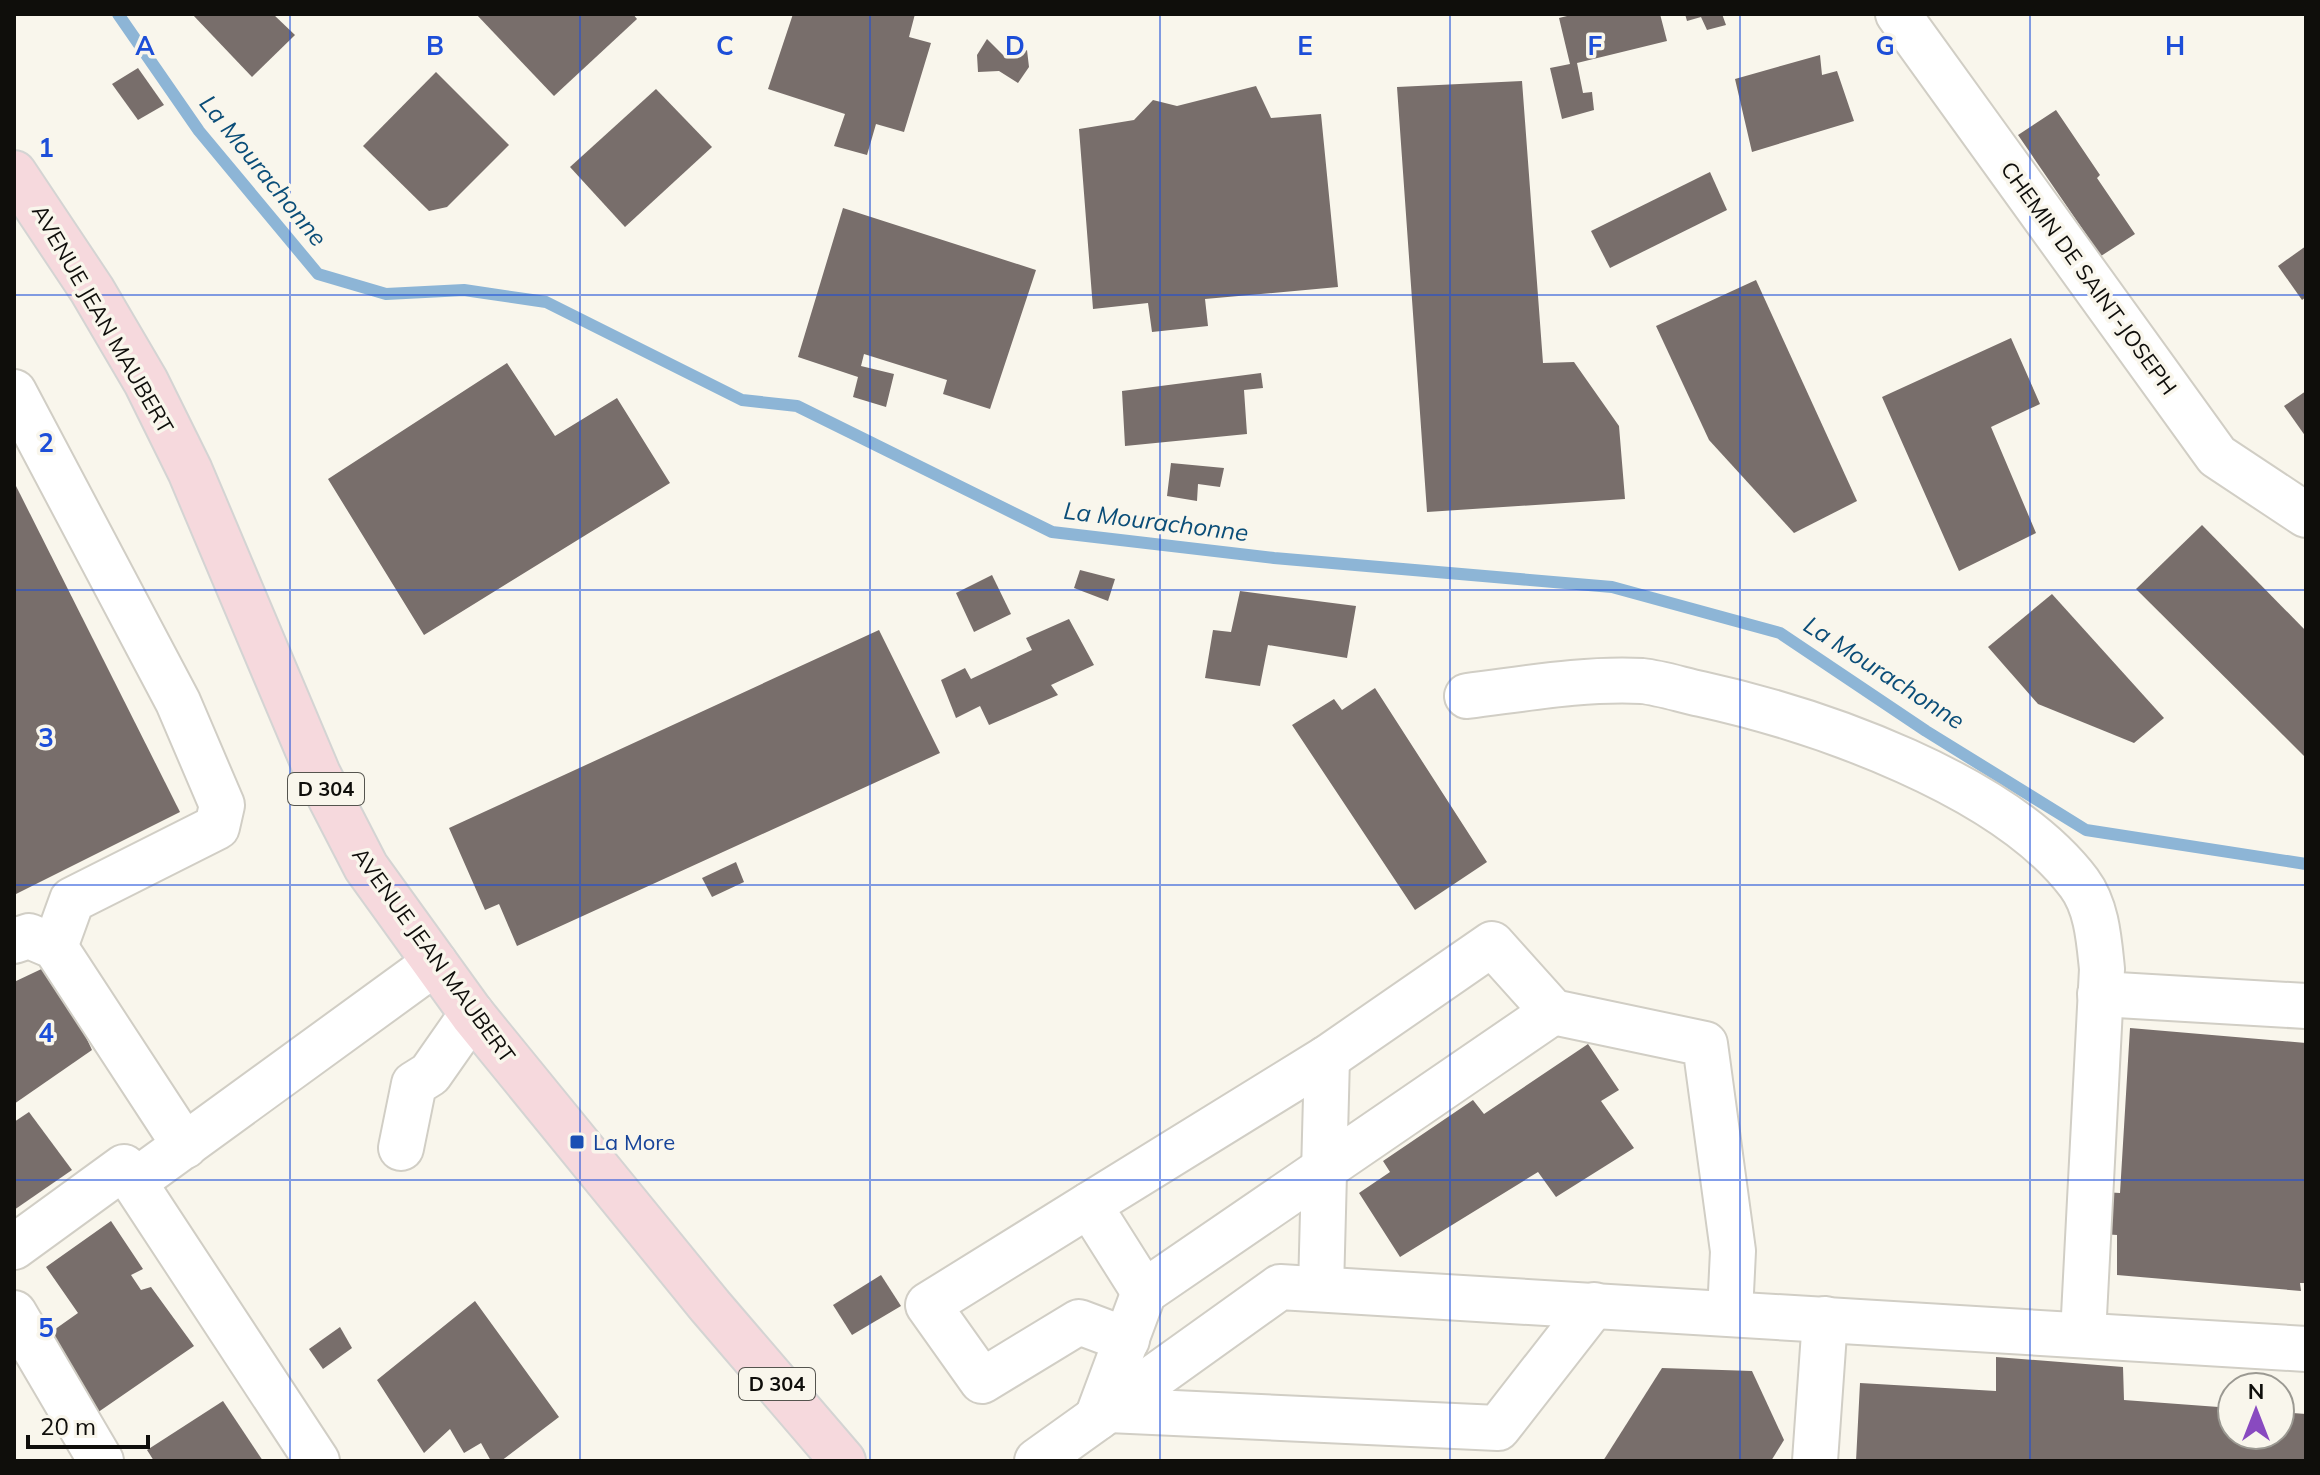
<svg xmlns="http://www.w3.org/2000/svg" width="2320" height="1475" viewBox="0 0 2320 1475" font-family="Mulish,sans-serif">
<rect width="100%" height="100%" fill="#f9f6ec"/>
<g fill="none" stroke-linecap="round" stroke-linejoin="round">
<path stroke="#8db5d6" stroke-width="12" d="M118,14L199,131L318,274L386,294L464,290L546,302L742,400L797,406L1052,532L1274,558L1612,587L1780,633L1926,731L2086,830L2306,864"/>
</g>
<g fill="#786e6b">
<path d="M192,14H273L295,35L252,77Z"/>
<path d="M476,14H633L637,19L554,96Z"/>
<path d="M793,14H915L909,37L931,43L904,132L876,124L867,155L834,146L845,114L768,89Z"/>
<path d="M1575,14H1660L1667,41L1577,63L1583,93L1592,92L1594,110L1562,119L1550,68L1570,64L1559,18Z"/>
<path d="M1685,14H1722L1726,25L1707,30L1701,17L1687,21Z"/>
<path d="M987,39L1005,57H1016L1027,50L1029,67L1018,83L999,71L978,72L977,55Z"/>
<path d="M1820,55L1822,75L1837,71L1854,121L1752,152L1735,79Z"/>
<path d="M138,68L164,105L138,120L112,84Z"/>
<path d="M436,72L509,145L447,207L429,211L363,146Z"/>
<path d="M1522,81L1543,363L1574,362L1619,426L1625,499L1427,512L1397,87Z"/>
<path d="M1256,86L1271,118L1321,114L1338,287L1205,299L1208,326L1152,332L1148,303L1093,309L1079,129L1134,120L1153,100L1177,106Z"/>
<path d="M656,89L712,147L625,227L570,167Z"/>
<path d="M2056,110L2100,175L2097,178L2135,234L2101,256L2018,135Z"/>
<path d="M1710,172L1727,210L1610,268L1591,231Z"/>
<path d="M843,208L1036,270L990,409L943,394L947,380L864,354L861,366L894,374L886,407L853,397L858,377L798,357Z"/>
<path d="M2306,246V297L2302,300L2278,266Z"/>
<path d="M1756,280L1857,501L1794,533L1709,440L1656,326Z"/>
<path d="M2011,338L2040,404L1991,427L2036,533L1959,571L1882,397Z"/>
<path d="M507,363L555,436L617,398L670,483L424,635L328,479Z"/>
<path d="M1261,373L1263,388L1244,390L1247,434L1125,446L1122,391Z"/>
<path d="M2306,391V437L2284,406Z"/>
<path d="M1171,463L1224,468L1220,487L1198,484L1197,501L1167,496Z"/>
<path d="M14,482L180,812L14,895Z"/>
<path d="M2202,525L2306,631L2304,756L2136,589Z"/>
<path d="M1080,570L1115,579L1108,601L1074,588Z"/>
<path d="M992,575L1011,614L974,632L956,593Z"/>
<path d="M1240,591L1356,606L1347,658L1268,645L1260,686L1205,678L1213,630L1231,632Z"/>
<path d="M2052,594L2164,718L2134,743L2038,704L1988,647Z"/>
<path d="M1069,619L1094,665L1051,685L1058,695L989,725L980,706L956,718L941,680L965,668L971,679L1032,650L1026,638Z"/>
<path d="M879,630L940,753L517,946L499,904L485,910L449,828Z"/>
<path d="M1375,688L1487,862L1415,910L1292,725L1334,699L1342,710Z"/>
<path d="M736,862L744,882L712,897L702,878Z"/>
<path d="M52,964L92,1050L14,1104V982Z"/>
<path d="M2130,1028L2306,1043V1283H2300L2301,1291L2117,1275V1235L2102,1234L2103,1192L2120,1193Z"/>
<path d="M1588,1044L1619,1090L1601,1101L1634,1148L1556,1197L1538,1172L1400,1257L1359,1193L1390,1172L1383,1161L1473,1100L1484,1114Z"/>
<path d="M29,1112L72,1170L14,1210V1122Z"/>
<path d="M111,1221L143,1269L131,1275L141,1290L151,1287L194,1346L94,1415L44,1337L78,1313L46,1267Z"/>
<path d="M881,1275L901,1306L852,1335L833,1305Z"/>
<path d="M475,1301L559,1417L501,1461H491L481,1443L464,1453L450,1429L424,1453L377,1380Z"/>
<path d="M340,1327L352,1348L323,1369L309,1349Z"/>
<path d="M1996,1357L2123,1367L2124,1400L2232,1408V1435H2280V1412L2306,1414V1461H1856L1860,1383L1996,1391Z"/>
<path d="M1662,1368L1752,1371L1784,1440L1771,1461H1603Z"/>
<path d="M223,1401L263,1461H154L147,1450Z"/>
</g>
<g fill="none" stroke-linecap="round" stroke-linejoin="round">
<g stroke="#d1cec5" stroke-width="48">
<g id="minor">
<path d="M1898,14L2217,456L2306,515"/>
<path d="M14,392L178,702L222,805L217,827L72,900L55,947"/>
<path d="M1467,696C1524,689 1584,678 1642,681C1661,683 1682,690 1701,694C1819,720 2004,784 2079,883C2097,907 2099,940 2102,969L2083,1335"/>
<path d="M14,941L29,936L55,947L185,1146"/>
<path d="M2100,994L2306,1006"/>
<path d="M401,1148L414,1084L430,1074L472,1014"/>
<path d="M134,1182L435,963"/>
<path d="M1089,1205L928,1305L982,1381L1079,1322L1127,1340"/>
<path d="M14,1247L124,1167L317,1461"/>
<path d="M1321,1289L1327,1058"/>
<path d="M1144,1292L1089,1205L1327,1058L1492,944L1553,1012L1705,1044L1733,1251L1730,1313"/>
<path d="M14,1313L101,1461"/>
<path d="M1109,1410L1498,1428L1594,1305"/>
<path d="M1097,1418L1144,1292L1553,1012"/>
<path d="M1037,1461L1280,1287L2306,1349"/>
<path d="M1815,1461L1825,1319"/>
</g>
</g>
<g stroke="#d4d4d3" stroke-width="48">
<path id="major" d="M14,173L92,290L146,382L190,471L318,774L366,867L472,1014L710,1306L843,1461"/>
</g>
<use href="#minor" stroke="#fff" stroke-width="44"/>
<use href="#major" stroke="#f6d9dd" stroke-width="44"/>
</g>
<path fill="none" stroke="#1d4ed8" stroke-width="2" stroke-opacity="0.55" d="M290,14V1461M580,14V1461M870,14V1461M1160,14V1461M1450,14V1461M1740,14V1461M2030,14V1461M14,295H2306M14,590H2306M14,885H2306M14,1180H2306"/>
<rect fill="#1a4fb4" stroke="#f9f6ec" stroke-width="3" x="569" y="1134" width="16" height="16" rx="4"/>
<g text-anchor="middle" stroke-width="7" stroke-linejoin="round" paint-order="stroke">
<g fill="#f9f6ec" stroke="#55544e" stroke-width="2">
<rect x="288" y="773" width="76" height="32" rx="6"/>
<rect x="739" y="1368" width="76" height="32" rx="6"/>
</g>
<g font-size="20" font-weight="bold" fill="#0f0e0b">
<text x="326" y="796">D 304</text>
<text x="777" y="1391">D 304</text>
</g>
<g font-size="22" fill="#0f0e0b" stroke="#f9f6ec">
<text transform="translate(2089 278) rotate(54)" y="8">CHEMIN DE SAINT-JOSEPH</text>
<text transform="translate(103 319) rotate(60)" y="8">AVENUE JEAN MAUBERT</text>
<text transform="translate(434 955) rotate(54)" y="8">AVENUE JEAN MAUBERT</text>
</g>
<g font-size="22" fill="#164399" stroke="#f9f6ec" text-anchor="start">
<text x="593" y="1150">La More</text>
</g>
<g font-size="24" font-style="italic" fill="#0a4d78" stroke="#f9f6ec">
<text transform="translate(263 171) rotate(51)" y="8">La Mourachonne</text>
<text transform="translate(1156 522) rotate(7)" y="8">La Mourachonne</text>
<text transform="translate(1884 673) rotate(33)" y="8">La Mourachonne</text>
</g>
</g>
<g font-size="26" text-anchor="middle" font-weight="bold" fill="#1d4ed8" stroke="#f9f6ec" stroke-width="7" stroke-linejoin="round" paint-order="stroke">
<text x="145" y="55">A</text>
<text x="435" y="55">B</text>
<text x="725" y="55">C</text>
<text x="1015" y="55">D</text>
<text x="1305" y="55">E</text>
<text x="1595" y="55">F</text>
<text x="1885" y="55">G</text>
<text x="2175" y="55">H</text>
<text x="46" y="157">1</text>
<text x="46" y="452">2</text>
<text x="46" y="747">3</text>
<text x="46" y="1042">4</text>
<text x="46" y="1337">5</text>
</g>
<rect width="2320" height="1475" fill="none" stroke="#0f0e0b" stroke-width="32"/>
<g transform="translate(2256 1411)"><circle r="38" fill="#f9f6ec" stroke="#9b9992" stroke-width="2"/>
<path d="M0-6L14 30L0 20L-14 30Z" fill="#894ac0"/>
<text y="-12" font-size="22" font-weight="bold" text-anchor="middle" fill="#0f0e0b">N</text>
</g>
<path d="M28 1435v12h120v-12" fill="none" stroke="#0f0e0b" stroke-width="4"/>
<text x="40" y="1435" font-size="24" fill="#0f0e0b" stroke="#f9f6ec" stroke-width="6" paint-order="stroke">20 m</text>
</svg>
